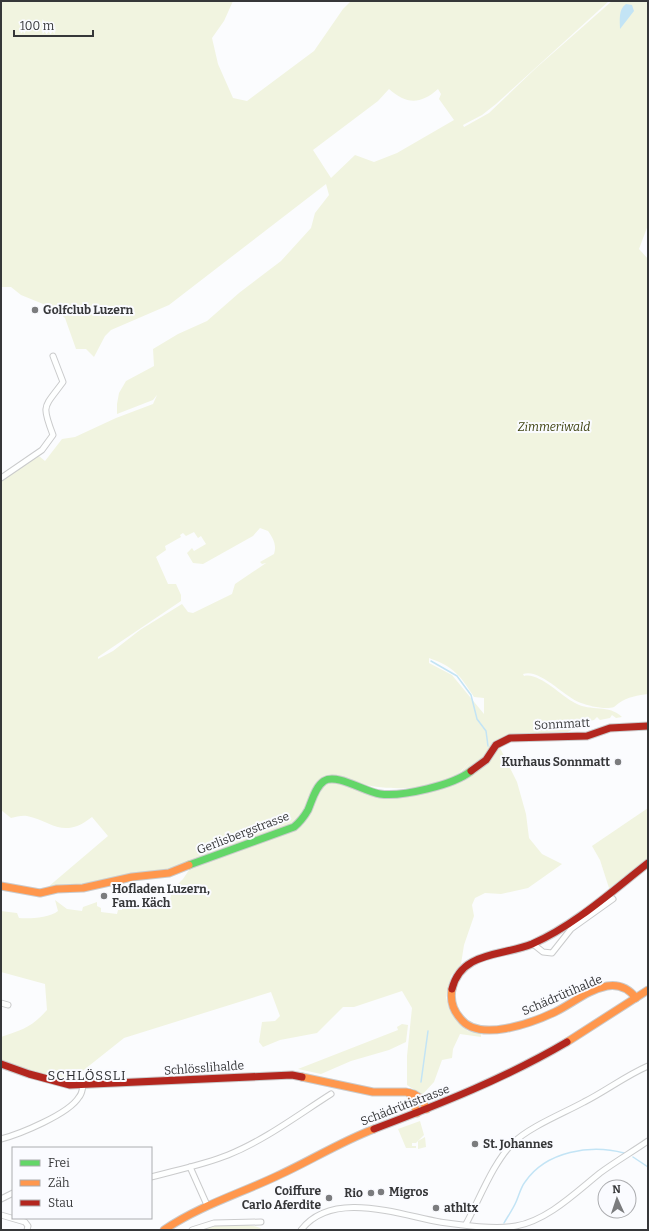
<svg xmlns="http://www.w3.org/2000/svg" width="649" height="1231" viewBox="0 0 649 1231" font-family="Bitter,serif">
<rect width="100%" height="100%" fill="#fbfcfe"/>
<g fill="#f1f4e0" fill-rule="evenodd">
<path d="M1,1H233L224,21L212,38L218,64L233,98L247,101L314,51L343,9L351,1H609L496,104L482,115L463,125L464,127L489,113L536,68L612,1H648V225L639,249L648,259V694C639,695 627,697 619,703C617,704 616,706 614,707C606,710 589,706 581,703C564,697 540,668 523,674L524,676C539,672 561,696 575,703C591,712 609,704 622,717L616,718L612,715L610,718L600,720L597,717L594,720L585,722L568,732L516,734L501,738L482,761L458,776L473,756C468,762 463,770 457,775C439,790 385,791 363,784C350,780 339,772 325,777L297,822L184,866L106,882L47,890L48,887L108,836L92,817C63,840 52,821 27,816C22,815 16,817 11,818L1,810V479L39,456L45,461L62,439L75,437L116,418L153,404L157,395L153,400L117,414V404L119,393L126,381L154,366L153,349L178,334L207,321L239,293L281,261L311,228L315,213L329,195L326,184L169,305L111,330L105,336L94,357L86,349H76L65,318L53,308L21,295L11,287H1ZM389,89C406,104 420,105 438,89L441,94L439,99L454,120L397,153L374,162L355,155L331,178L313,150L378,101ZM260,528L268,531C273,538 277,545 274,554L260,562L262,564L266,563L235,584L232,594L193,613L188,612L182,604L140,630L113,651L98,659V657L181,601V595L176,584H168L156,557L166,550L165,546L181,537L180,535L183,533L186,536L194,532L198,538L201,536L206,544L194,551L192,548L187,553L193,563L203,564L253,536ZM429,658C454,667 460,675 474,697L484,698V714L452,675L429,663Z"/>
<path d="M499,746L517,782L526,814L529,838L542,854L562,864L528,888L501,894L485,893L475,898L472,905L474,916L464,945L461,964L451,976L446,997L449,1009L458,1022L468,1031L481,1034V1037L460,1034L453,1049L452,1058L442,1060L434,1082L422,1095L407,1085V1056L412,1008L402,991L354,1007H343L317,1033L280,1040L263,1047L259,1042L262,1022L275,1021L280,1016L271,992L124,1038L80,1073L74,1080L43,1075L1,1060V1037C22,1030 32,1027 47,1010L45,984L1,972V911L17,913L19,918C29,919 49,918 58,911L55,900L67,909L82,911L83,907L97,902V906L101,908V912L117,914L118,910H122L123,902L129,904L164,907L169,905L172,890L183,879L191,867L301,825L309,815L325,783L336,781L392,795L458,781Z"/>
<path d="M648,808V860L609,888L600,860L592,846Z"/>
<path d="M402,1024L408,1025L406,1042L389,1050L351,1061L321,1074L298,1069L398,1030L397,1027Z"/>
<path d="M420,1121L424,1135L416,1143H412V1146H416V1148H406L398,1129Z"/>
<path d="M425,1137L426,1147L418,1149V1141Z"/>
<path d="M225,1225C235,1225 255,1223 263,1230H200L205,1227Z"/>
</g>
<path fill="#c3e4f5" d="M626,4L632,5L634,11L620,29C620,21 618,9 626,4Z"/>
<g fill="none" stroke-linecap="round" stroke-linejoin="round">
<g stroke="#c3e4f5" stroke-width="1.5">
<path d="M431,661L457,676L471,695L477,719L486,731L488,746"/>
<path d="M421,1082L428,1031"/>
<path d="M633,1157L648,1167"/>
<path d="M504,1223C508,1216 513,1209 516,1202C519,1195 521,1187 525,1182C546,1151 591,1144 624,1153"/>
</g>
<g stroke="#cacbcc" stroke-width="7">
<g id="street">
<path d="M1,478L42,450L53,435C41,404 44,408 63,382L53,356"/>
<path d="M533,944L543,952L552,953L571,929L613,899"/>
<path d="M1,1003L8,1005"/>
<path d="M1,1139C20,1134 69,1114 79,1097C82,1094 82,1090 83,1086"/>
<path d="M190,1167L207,1205"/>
<path d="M151,1177C177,1170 203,1165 228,1155C265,1140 298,1115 331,1094"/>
<path d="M1,1199L13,1193"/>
<path d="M1,1215L25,1222L28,1226L27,1230"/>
<path d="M466,1224C479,1200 494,1161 513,1143C529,1127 564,1113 584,1102C606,1091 625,1076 648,1066"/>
<path d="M192,1230L214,1223L261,1222"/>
<path d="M301,1230C332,1189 400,1215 440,1222C461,1225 495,1230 516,1226C548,1220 575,1193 600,1173C615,1162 632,1152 648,1141"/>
</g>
</g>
<g stroke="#cacbcc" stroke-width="9">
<path id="fast" d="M189,865L294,827C300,822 304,817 308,810C312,801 315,787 324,781C337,773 365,792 380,794C402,797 454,785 471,771"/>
</g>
<g stroke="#cacbcc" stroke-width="9">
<g id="slow">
<path d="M1,886L40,893L57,889L83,888L132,877L169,873L189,865"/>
<path d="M452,989C450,1000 453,1010 460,1018C478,1043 532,1023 555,1012C572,1004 587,990 607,986C619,984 629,989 636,998"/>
<path d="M567,1042L648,990"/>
<path d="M302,1077L373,1092H406L414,1094L420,1098L427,1109"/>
<path d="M410,1093L417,1113"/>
<path d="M164,1230C199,1206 239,1194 277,1176C310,1161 340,1142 374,1129"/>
</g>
</g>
<g stroke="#cacbcc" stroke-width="9">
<g id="jam">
<path d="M471,771L486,760L496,745L510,738L587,736L610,728L648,726"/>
<path d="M452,989C461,951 503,956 532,944C575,925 611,892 648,863"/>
<path d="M1,1064L29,1074L70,1085L292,1075L302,1077"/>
<path d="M374,1129C440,1104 506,1078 567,1042"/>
</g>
</g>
<use href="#street" stroke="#feffff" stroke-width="5"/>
<use href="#fast" stroke="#63d668" stroke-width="7"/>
<use href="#slow" stroke="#ff974d" stroke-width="7"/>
<use href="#jam" stroke="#b3261e" stroke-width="7"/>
</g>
<g fill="#7b7c7e" stroke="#fafbff" stroke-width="1.5">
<circle cx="35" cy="310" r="4"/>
<circle cx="618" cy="762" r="4"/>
<circle cx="104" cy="896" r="4"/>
<circle cx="475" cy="1144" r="4"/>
<circle cx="381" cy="1192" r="4"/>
<circle cx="371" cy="1193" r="4"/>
<circle cx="329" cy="1198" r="4"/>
<circle cx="436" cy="1208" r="4"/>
</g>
<g text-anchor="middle" stroke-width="4" stroke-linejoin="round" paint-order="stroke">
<g font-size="12" font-weight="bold" fill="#363739" stroke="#fafbff" text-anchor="start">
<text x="43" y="314">Golfclub Luzern</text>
<text x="610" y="766" text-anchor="end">Kurhaus Sonnmatt</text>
<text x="112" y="893">Hofladen Luzern,<tspan x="112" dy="14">Fam. Käch</tspan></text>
<text x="483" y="1148">St. Johannes</text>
<text x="321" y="1195" text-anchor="end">Coiffure<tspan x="321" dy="14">Carlo Aferdite</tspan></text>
<text x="389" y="1196">Migros</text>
<text x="363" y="1197" text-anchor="end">Rio</text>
<text x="444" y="1212">athltx</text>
</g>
<g font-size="12" font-style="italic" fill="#3c410e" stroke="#fafbff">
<text x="554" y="431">Zimmeriwald</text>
</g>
<g font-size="12" fill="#363739" stroke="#fafbff">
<text transform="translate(562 724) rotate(-3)" y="4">Sonnmatt</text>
<text transform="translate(243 833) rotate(-21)" y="4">Gerlisbergstrasse</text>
<text transform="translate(562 995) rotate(-23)" y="4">Schädrütihalde</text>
<text transform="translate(204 1068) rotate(-4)" y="4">Schlösslihalde</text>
<text transform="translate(405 1105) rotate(-21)" y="4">Schädrütistrasse</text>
</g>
<g font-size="13" letter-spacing="1" fill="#2a2b2f" stroke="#fafbff">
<text x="87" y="1080">SCHLÖSSLI</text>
</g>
</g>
<rect width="649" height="1231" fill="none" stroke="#363739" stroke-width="4"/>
<rect x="12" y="1147" width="140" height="72" fill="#fafbff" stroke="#acadb0"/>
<rect x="20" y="1160" width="20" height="6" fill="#63d668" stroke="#acadb0"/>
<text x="48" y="1167" font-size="12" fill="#363739">Frei</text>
<rect x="20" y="1180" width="20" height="6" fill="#ff974d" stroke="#acadb0"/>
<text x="48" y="1187" font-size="12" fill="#363739">Zäh</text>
<rect x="20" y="1200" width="20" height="6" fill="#b3261e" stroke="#acadb0"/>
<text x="48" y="1207" font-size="12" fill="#363739">Stau</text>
<g transform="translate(617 1199) rotate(357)"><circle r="19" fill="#fafbff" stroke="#acadb0"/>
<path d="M0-3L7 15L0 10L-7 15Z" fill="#7b7c7e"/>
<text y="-6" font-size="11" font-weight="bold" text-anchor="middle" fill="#363739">N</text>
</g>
<path d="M14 30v6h79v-6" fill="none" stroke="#363739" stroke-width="2"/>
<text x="20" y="30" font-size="12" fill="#363739" stroke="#fafbff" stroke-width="3" paint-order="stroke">100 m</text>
</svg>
